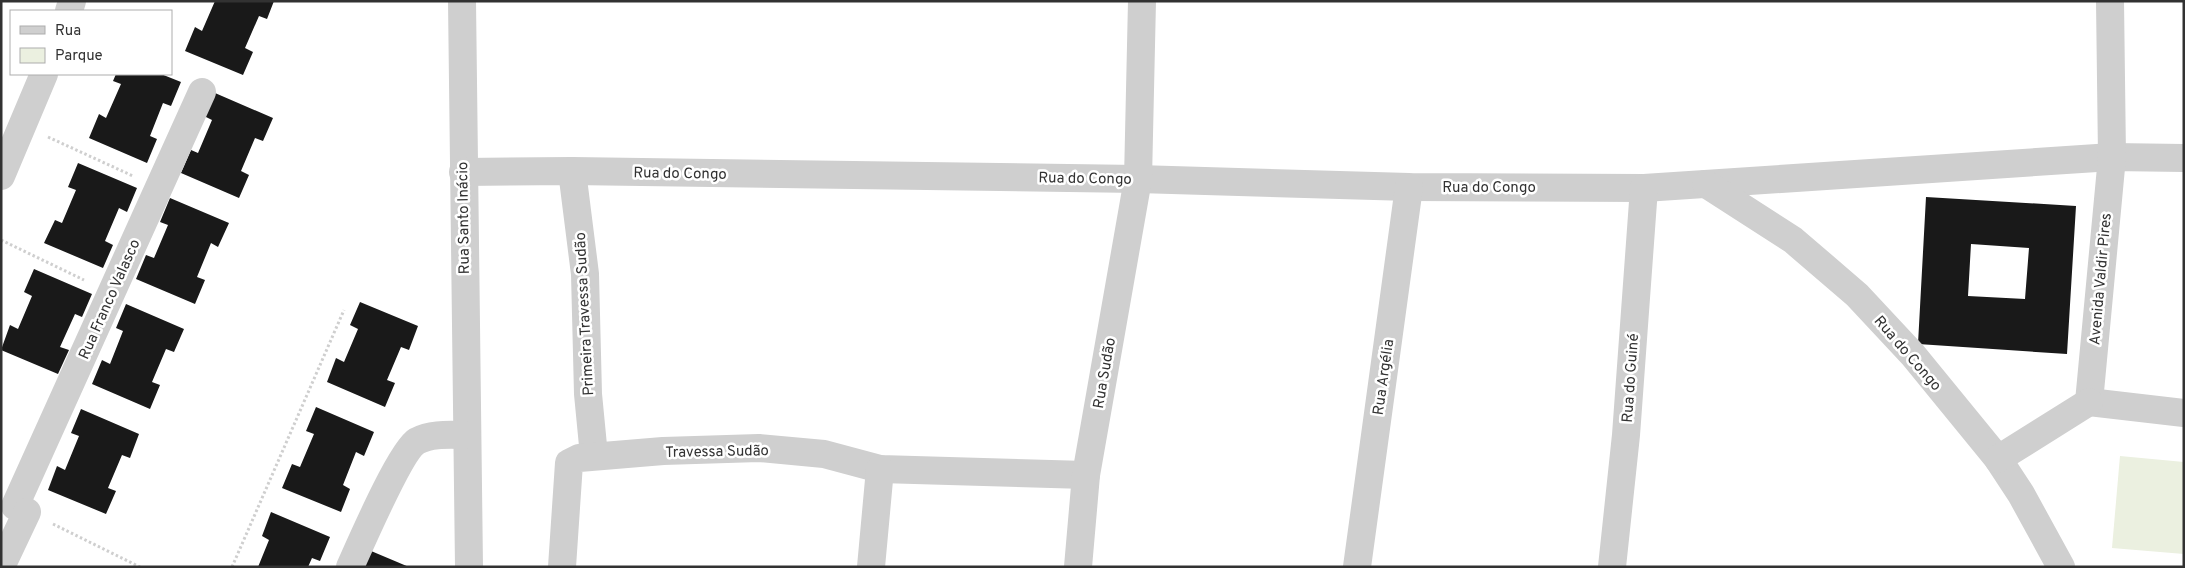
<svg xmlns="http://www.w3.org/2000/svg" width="2185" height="568" viewBox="0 0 2185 568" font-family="Overpass,sans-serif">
<rect width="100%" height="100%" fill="#fff"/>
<path fill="#ebf0e0" d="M2120,456L2184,462V554L2112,548Z"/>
<g fill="#191919" fill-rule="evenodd">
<path d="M215,1H274L267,19L259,16L245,48L253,52L243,75L185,51L195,27L202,31Z"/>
<path d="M116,74H161L181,82L171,106L163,103L150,136L157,139L147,163L89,138L99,114L106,118L121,84L113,81Z"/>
<path d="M215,93L273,118L263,141L255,138L241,171L249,175L239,198L181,173L191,150L198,153L212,120L204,116Z"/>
<path d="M78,163L137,188L127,212L119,208L105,241L113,245L103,268L44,243L55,220L62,223L76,190L68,187Z"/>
<path d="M1926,197L2076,206L2067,354L1918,344ZM1971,244L2029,248L2025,299L1968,296Z"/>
<path d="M170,198L229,223L218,247L211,243L197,277L205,280L195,304L136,279L146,255L154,258L168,225L160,222Z"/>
<path d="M34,269L92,294L82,317L75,314L60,347L69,350L58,374L1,350L10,325L18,329L32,296L24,292Z"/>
<path d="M360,302L418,326L409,350L401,347L387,380L395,383L385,407L327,382L336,358L344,362L358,329L350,325Z"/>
<path d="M126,304L184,329L174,352L166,349L152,382L160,385L150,409L92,384L102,360L110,364L123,331L116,328Z"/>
<path d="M316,407L374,432L364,456L356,452L343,485L350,489L341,512L282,488L292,464L300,467L314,434L306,431Z"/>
<path d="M81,409L139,434L130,458L122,455L108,488L116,491L106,514L48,490L57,466L65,470L79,436L71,433Z"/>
<path d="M271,512L330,537L320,561L312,558L308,567H258L269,540L262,536Z"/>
<path d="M364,548L409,567H356Z"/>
</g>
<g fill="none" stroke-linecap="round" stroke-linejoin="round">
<g stroke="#cfcfcf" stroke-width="3" stroke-dasharray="2.5 2.5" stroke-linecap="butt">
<path d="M48,137L133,176"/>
<path d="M1,240L84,280"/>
<path d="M53,524L140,567"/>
<path d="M232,567L344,310"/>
</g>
<g stroke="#cfcfcf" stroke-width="28">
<path d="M462,1L469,567"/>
<path d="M572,171L585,274L588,394L594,456"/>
<path d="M463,172L572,171L1138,179L1409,187L1644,188L2112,157L2184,158"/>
<path d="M1706,184L1793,240L1857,295L1913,355L1998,459L2021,494L2061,567"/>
<path d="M2089,402L2112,157L2110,1"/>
<path d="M2089,402L2184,413"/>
<path d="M1998,459L2089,402"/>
<path d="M15,506L202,92"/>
<path d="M1,567L27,512"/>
<path d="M350,567C360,545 401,450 417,441C432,433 451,435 467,435"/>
<path d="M562,567L569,463L579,458L663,451L759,448L824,454L880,469L1086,475"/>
<path d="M871,567L880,469"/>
<path d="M1078,567L1086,475L1138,179L1142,1"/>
<path d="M1357,567L1409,187"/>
<path d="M1612,567L1626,435L1644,188"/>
</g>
<g stroke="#cfcfcf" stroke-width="28">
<path d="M69,11L72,1"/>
<path d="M1,176L44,74"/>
</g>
</g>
<g text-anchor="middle" stroke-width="5" stroke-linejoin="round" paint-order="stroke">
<g font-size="15" fill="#323232" stroke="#fff">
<text transform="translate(680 173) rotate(1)" y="5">Rua do Congo</text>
<text transform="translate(1085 178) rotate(1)" y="5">Rua do Congo</text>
<text x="1489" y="192">Rua do Congo</text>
<text transform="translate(463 218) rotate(-91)" y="5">Rua Santo Inácio</text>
<text transform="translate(2100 279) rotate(-85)" y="5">Avenida Valdir Pires</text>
<text transform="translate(109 299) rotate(-66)" y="5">Rua Franco Valasco</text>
<text transform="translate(584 314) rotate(-93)" y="5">Primeira Travessa Sudão</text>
<text transform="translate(1908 353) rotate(49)" y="5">Rua do Congo</text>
<text transform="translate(1104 373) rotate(-80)" y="5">Rua Sudão</text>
<text transform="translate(1383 377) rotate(-82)" y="5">Rua Argélia</text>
<text transform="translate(1630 378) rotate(-86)" y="5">Rua do Guiné</text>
<text transform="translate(717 451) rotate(-1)" y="5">Travessa Sudão</text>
</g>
</g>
<rect width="2185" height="568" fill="none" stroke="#323232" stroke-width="5"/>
<rect x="10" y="10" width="162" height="65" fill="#ffffff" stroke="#adadad"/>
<rect x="20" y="26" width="25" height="8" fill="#cfcfcf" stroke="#adadad"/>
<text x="55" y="35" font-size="15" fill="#323232">Rua</text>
<rect x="20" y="48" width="25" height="15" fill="#ebf0e0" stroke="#adadad"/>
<text x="55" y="60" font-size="15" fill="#323232">Parque</text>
</svg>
